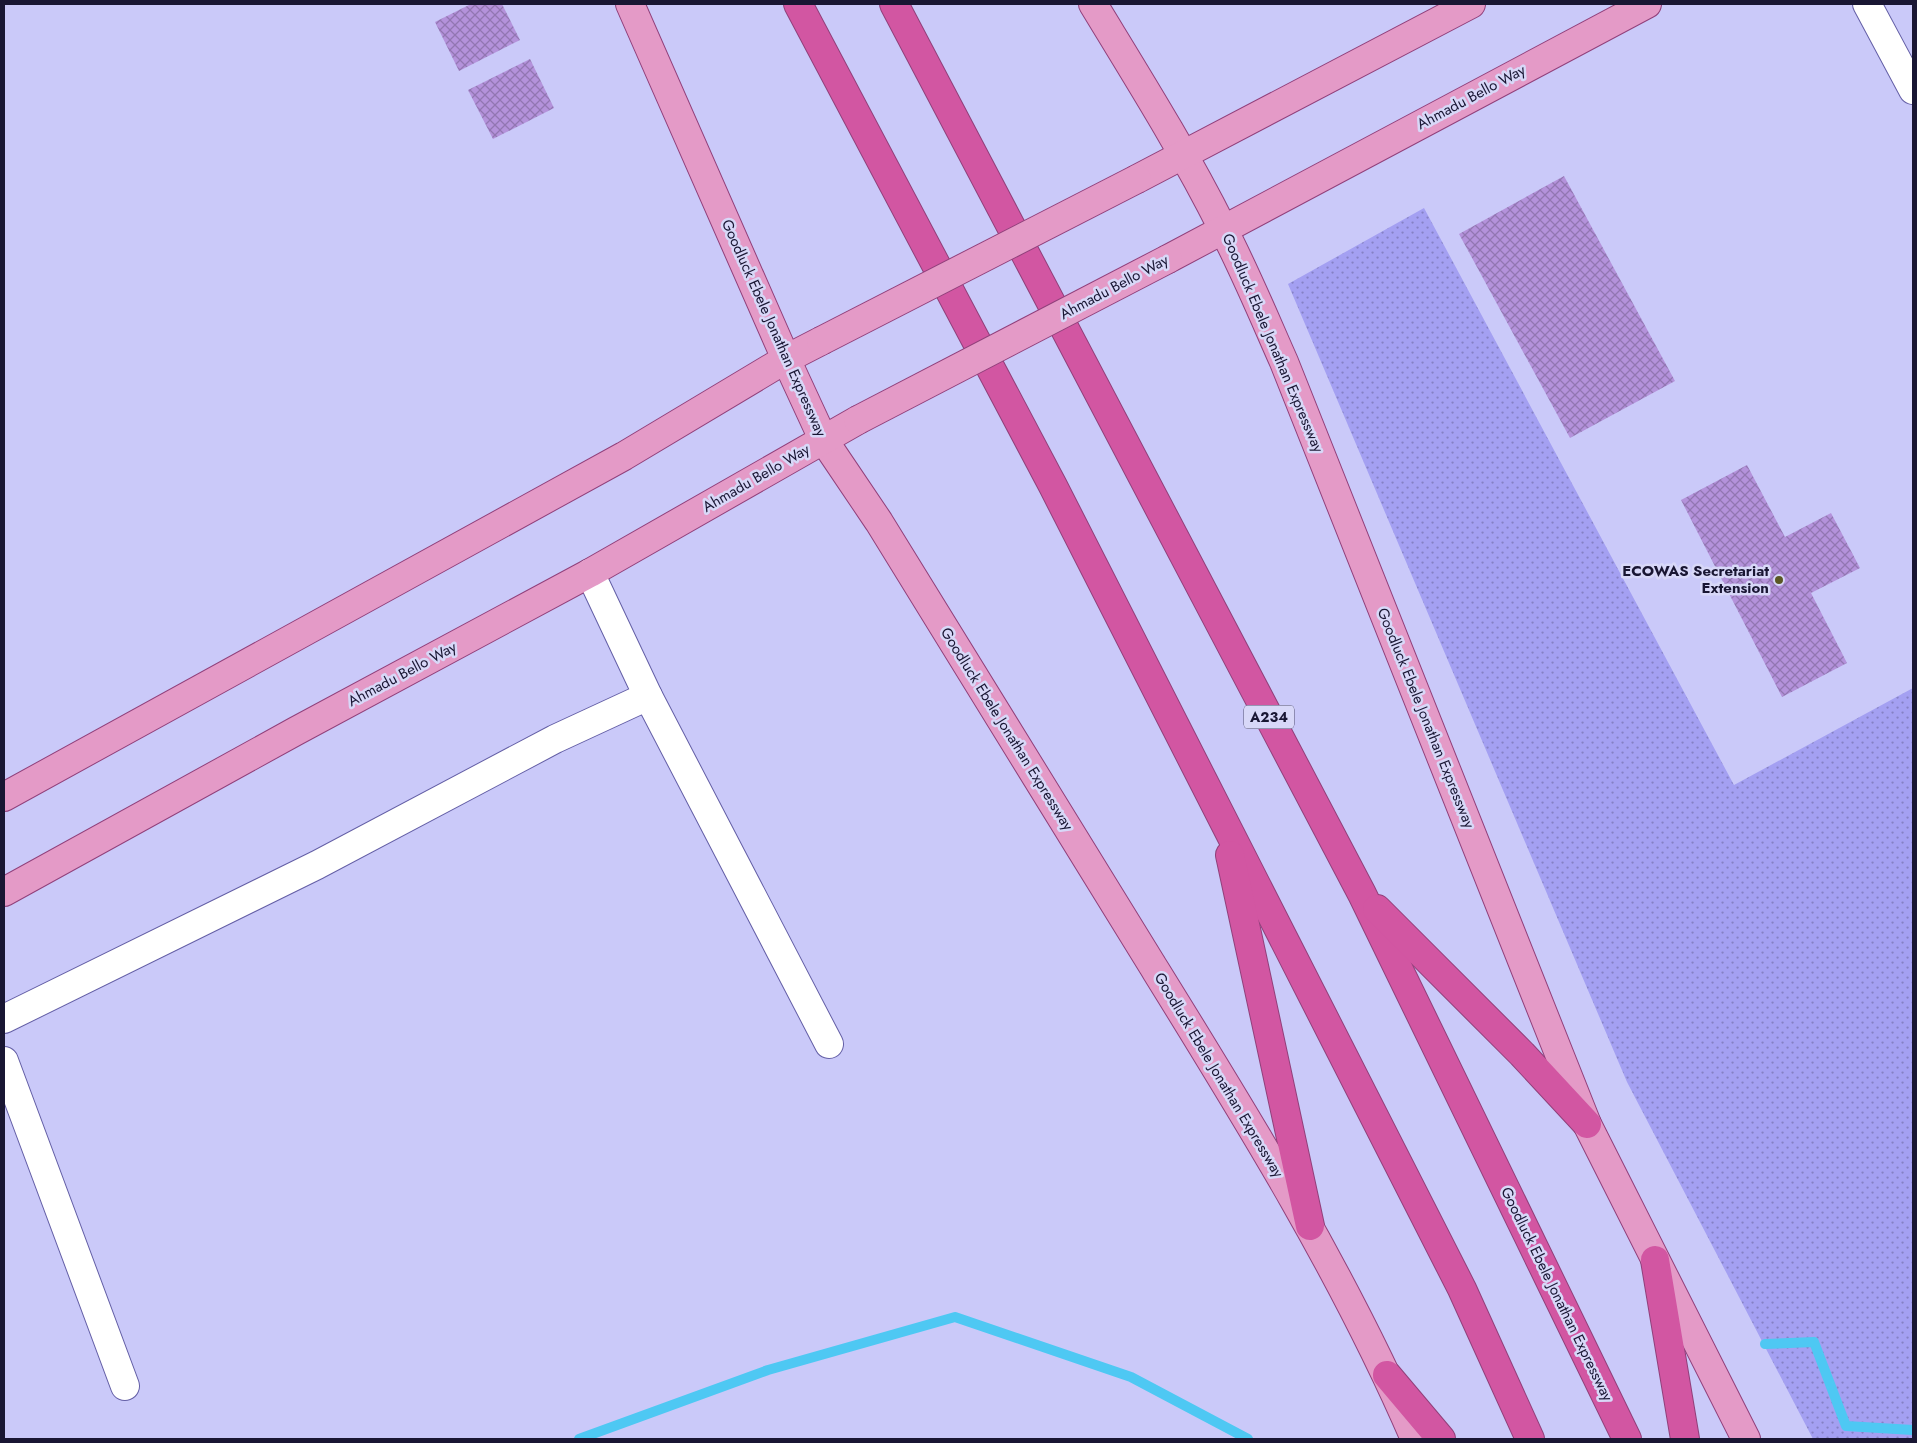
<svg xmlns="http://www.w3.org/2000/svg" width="1917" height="1443" viewBox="0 0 1917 1443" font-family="Jost,sans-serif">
<defs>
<pattern id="grass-dots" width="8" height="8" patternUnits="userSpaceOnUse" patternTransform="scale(1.25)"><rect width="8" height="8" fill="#a4a0f2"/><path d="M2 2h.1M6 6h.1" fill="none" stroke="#8581c5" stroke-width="1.8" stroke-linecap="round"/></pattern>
<pattern id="building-cross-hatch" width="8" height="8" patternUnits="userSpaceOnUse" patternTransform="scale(1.25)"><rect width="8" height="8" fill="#b492db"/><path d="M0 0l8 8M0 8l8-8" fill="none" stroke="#9276b2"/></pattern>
</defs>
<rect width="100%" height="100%" fill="#cac9f9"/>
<path fill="url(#grass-dots)" d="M1424,208L1734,785L1913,688V1439H1813L1627,1082L1288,284Z"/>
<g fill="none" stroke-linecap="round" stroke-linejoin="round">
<g stroke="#4ec8f3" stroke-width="10">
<path d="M1765,1344L1814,1342L1846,1426L1913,1430"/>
<path d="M579,1439L768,1370L955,1317L1131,1377L1248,1439"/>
</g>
</g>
<g fill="url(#building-cross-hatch)">
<path d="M471,4H502L520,40L459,71L435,22Z"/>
<path d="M530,59L554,108L493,139L468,90Z"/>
<path d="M1564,176L1675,381L1570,438L1459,234Z"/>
<path d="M1747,465L1785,537L1831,513L1860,568L1811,593L1847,663L1782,697L1681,500Z"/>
</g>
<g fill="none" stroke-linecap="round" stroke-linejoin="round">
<g stroke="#645fa6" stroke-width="30">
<g id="minor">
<path d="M1867,4L1913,90"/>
<path d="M648,696L829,1044"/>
<path d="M4,1019L317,865L555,739L648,696L590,573"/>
<path d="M4,1061L125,1386"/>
</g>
</g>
<g stroke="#91407b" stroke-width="30">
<g id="major">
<path d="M630,4L786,359L823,439L879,522C970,669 1061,816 1151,963C1247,1118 1343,1272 1415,1439"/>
<path d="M1093,4C1138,78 1184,151 1222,227C1245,271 1264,317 1284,362L1587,1124L1746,1439"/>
<path d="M1137,179L1471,4"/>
<path d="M1168,259L1647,4"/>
<path d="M4,797L624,456L786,359L821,341"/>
<path d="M4,892L296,731L590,573L858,420"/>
</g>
</g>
<g stroke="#91407b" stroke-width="30">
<g id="highway">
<path d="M798,4L1053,486L1462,1289L1530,1439"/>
<path d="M894,4L1362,894L1627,1439"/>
<path d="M1230,855L1310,1226"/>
<path d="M1377,909L1522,1054L1587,1124"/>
<path d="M1655,1260L1685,1439"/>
<path d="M1387,1375L1441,1439"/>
</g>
</g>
<use href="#minor" stroke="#fff" stroke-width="28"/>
<use href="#major" stroke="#e49ac7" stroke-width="28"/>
<use href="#highway" stroke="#d256a2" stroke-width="28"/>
<g stroke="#91407b" stroke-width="30" stroke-linecap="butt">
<g id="major-bridge">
<path d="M821,341L1137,179"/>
<path d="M858,420L1168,259"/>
</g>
</g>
<use href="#major-bridge" stroke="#e49ac7" stroke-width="28"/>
</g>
<circle fill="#5b5824" stroke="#d8d8f8" stroke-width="2" cx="1779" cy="580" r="5"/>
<g text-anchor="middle" stroke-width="5" stroke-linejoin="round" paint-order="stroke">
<rect fill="#d8d8f8" stroke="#52506e" stroke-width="1" x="1244" y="705.5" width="50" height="23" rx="4"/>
<g font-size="14" font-weight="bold" fill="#191633">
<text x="1269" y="722">A234</text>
</g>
<g font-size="15" fill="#191633" stroke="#d8d8f8">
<text transform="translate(1471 97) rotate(-28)" y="5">Ahmadu Bello Way</text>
<text transform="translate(1114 287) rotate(-28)" y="5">Ahmadu Bello Way</text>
<text transform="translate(774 328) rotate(66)" y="5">Goodluck Ebele Jonathan Expressway</text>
<text transform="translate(1273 343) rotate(67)" y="5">Goodluck Ebele Jonathan Expressway</text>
<text transform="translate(756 478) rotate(-30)" y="5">Ahmadu Bello Way</text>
<text transform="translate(402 674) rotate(-28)" y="5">Ahmadu Bello Way</text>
<text transform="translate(1426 718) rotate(68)" y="5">Goodluck Ebele Jonathan Expressway</text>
<text transform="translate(1007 729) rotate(58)" y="5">Goodluck Ebele Jonathan Expressway</text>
<text transform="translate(1219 1075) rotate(59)" y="5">Goodluck Ebele Jonathan Expressway</text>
<text transform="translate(1557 1294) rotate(64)" y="5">Goodluck Ebele Jonathan Expressway</text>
</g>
<g font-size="15" font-weight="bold" fill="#191633" stroke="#d8d8f8" text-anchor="end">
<text x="1769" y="576">ECOWAS Secretariat<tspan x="1769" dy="17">Extension</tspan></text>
</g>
</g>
<rect width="1917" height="1443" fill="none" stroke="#191633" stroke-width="10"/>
</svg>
